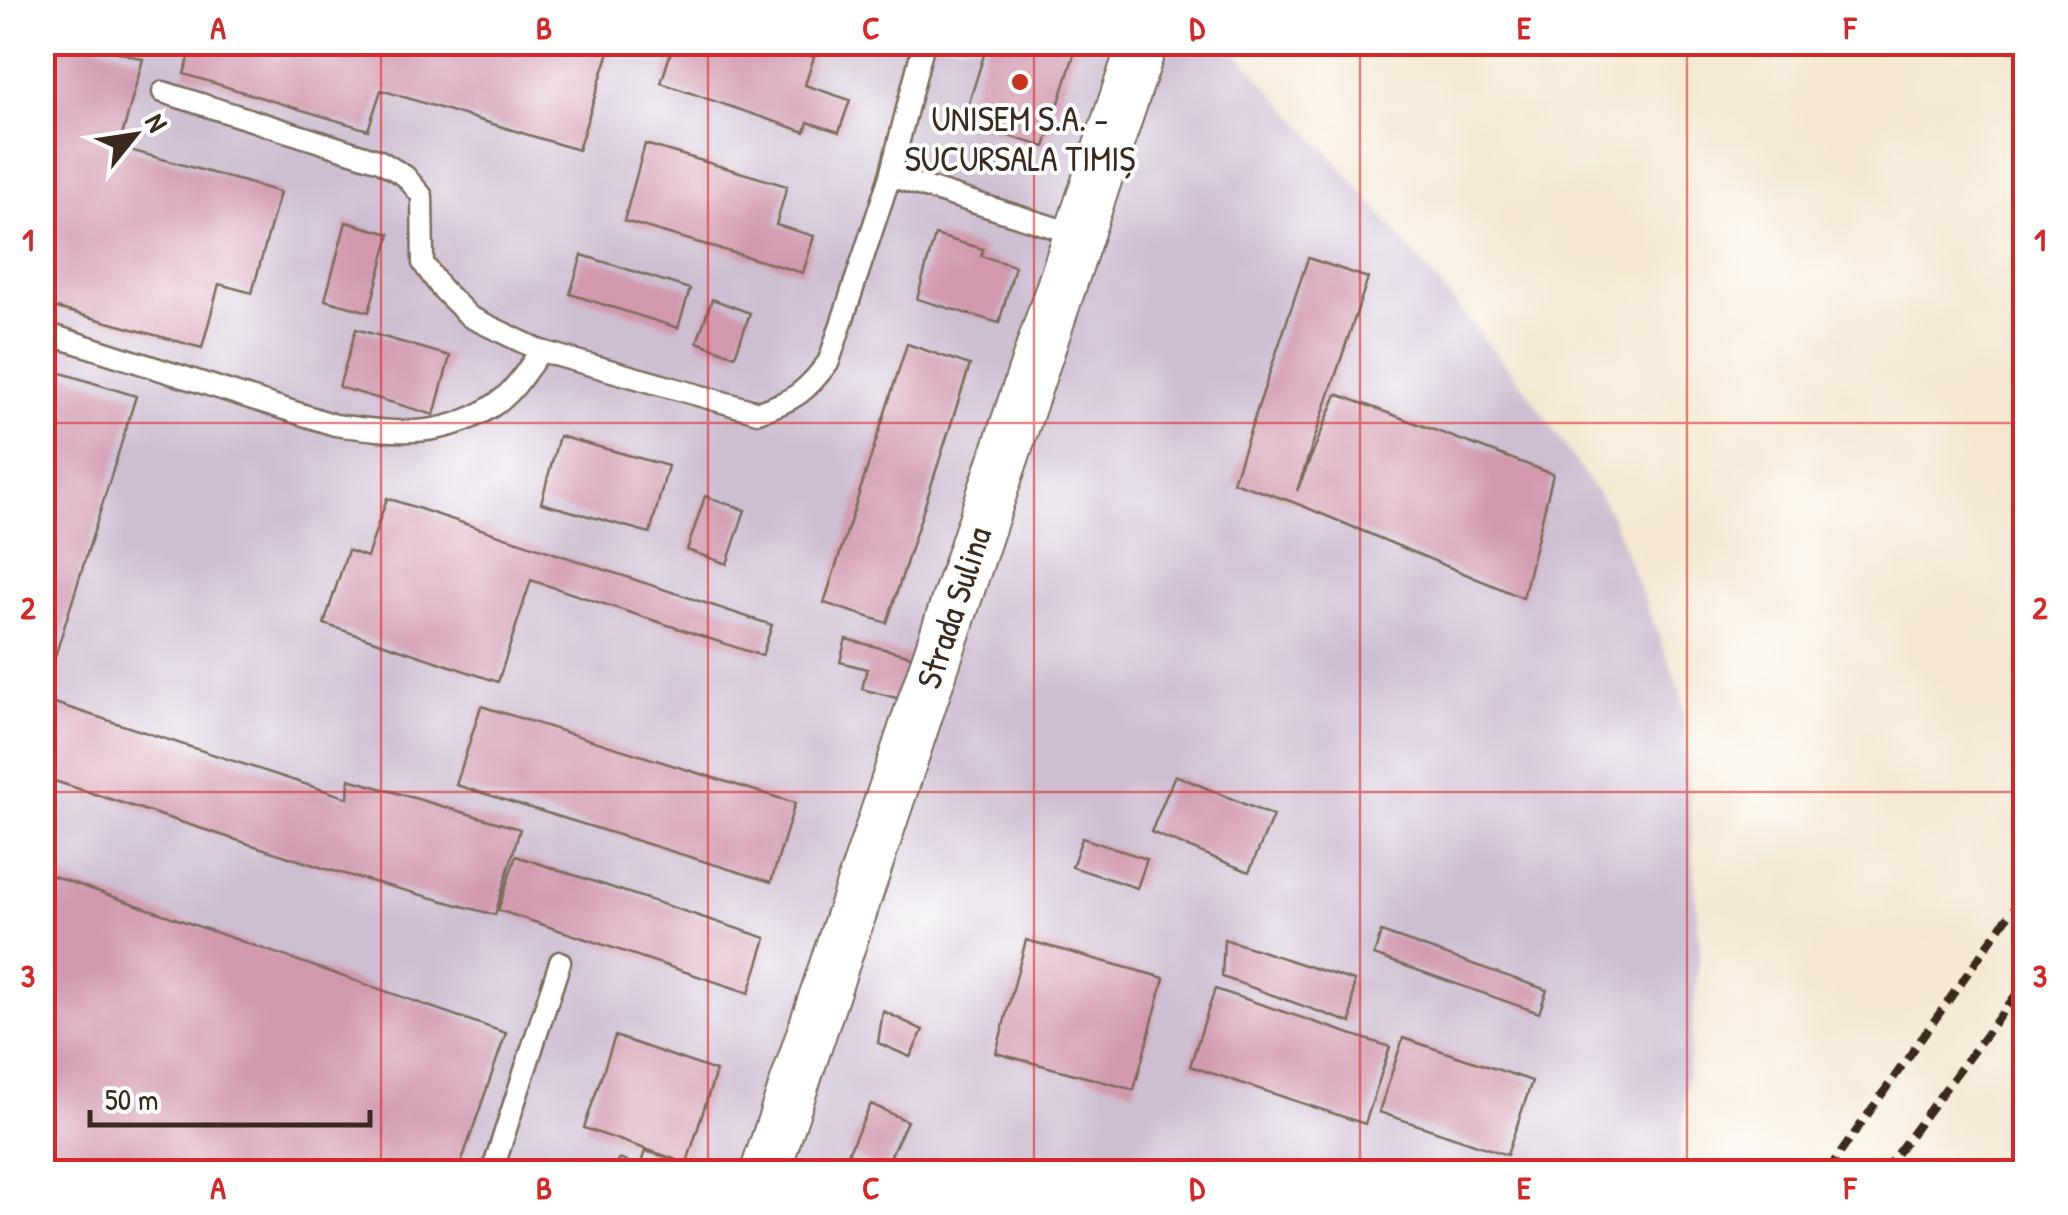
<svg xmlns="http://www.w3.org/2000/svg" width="2068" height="1215" viewBox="0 0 2068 1215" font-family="'Patrick Hand',sans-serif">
<rect width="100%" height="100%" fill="#fff"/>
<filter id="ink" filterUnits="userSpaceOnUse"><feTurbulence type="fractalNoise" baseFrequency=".01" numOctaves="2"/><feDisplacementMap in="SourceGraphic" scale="20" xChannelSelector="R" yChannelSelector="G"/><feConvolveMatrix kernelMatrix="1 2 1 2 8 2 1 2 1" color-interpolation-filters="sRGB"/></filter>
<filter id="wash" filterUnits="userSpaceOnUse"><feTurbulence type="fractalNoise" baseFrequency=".0048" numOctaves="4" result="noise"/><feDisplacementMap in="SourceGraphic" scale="40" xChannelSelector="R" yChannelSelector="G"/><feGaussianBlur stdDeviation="2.25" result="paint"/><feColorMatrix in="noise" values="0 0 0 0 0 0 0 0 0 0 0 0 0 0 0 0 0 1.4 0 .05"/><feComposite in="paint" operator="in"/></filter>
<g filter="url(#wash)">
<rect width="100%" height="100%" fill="#f5e7d0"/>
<path fill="#cebed1" d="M42,43H1228L1350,177L1524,387L1609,511L1681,692L1700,950L1678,1172H43Z"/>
<g id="blocks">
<g fill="#d299ae">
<path d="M42,42H83L143,59L119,147L280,192L252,293L219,284L202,348L42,304Z"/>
<path d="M194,42H612L578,150L381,90L368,130L184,74Z"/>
<path d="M674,42H772L814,57L805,85L850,100L839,132L808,122L805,132L661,83Z"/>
<path d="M988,42H1078L1045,147L963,122Z"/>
<path d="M645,144L787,186L776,225L814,236L803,273L624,221Z"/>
<path d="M346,222L390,234L369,312L325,300Z"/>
<path d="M935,235L983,249L981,256L1015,266L999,323L917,299Z"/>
<path d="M582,255L690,289L678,328L570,294Z"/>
<path d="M1308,258L1368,278L1297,491L1337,394L1553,474L1523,598L1293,502L1233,482Z"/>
<path d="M712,299L750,313L735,356L697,342Z"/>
<path d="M356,329L450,356L434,415L339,387Z"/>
<path d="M907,344L970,365L887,623L824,603Z"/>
<path d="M42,367L136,396L53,663L42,659Z"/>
<path d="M559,436L668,466L650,533L541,503Z"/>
<path d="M705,496L745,510L727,564L687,550Z"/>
<path d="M387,498L772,625L762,656L531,580L498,682L324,624L348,550L367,557Z"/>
<path d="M846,639L915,657L904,700L862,689L867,669L840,662Z"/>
<path d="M42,699L348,798L349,779L520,829L495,915L326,869L42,777Z"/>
<path d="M481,706L795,803L771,882L456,785Z"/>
<path d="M1175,775L1273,816L1249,872L1151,832Z"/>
<path d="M1082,838L1147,859L1137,888L1072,867Z"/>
<path d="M516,856L766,938L749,993L498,910Z"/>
<path d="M42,872L506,1033L458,1172H42Z"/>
<path d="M1381,932L1547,990L1539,1013L1374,955Z"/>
<path d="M1224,939L1354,981L1351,1023L1222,977Z"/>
<path d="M1026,940L1164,978L1134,1090L996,1053Z"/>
<path d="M1215,989L1390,1047L1365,1124L1190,1066Z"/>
<path d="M883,1011L923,1030L910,1057L878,1043Z"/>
<path d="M615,1036L716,1071L684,1172H614L619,1159L640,1166L645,1151L680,1161L584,1128Z"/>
<path d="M1403,1038L1532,1081L1507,1155L1379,1112Z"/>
<path d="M871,1104L907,1121L884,1170L848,1153Z"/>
<path d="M845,1164L865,1172H841Z"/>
</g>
</g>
</g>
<g filter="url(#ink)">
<use href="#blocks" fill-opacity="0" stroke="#7c6c5c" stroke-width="2.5"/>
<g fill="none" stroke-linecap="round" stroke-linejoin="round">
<g stroke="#7c6c5c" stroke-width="25">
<g id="service">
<path d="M163,92L380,161L405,176L422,196L423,263L441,288L470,317L541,351L758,412C794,401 807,391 829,361L890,176L924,42"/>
<path d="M890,176L1078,235"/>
<path d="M42,332L335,425C397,433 448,440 501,400C517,388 529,366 541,351"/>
<path d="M492,1172L560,962"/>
</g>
</g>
<g stroke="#7c6c5c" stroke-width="52">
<g id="tertiary">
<path id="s1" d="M765,1172L1143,42"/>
</g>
</g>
<use href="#service" stroke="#fff" stroke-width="20"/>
<use href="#tertiary" stroke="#fff" stroke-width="48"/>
<g stroke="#3b2a1e" stroke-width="8" stroke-dasharray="15 8" stroke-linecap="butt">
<path d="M1827,1172L2026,891"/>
<path d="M1883,1172L2026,981"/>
</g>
</g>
</g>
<path fill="none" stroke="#d62828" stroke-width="2.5" stroke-opacity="0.55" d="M381,42V1172M708,42V1172M1034,42V1172M1360,42V1172M1687,42V1172M42,423H2026M42,792H2026"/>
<circle fill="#c8321e" stroke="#fff" stroke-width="4" cx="1020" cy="82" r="10"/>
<g text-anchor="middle" stroke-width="8" stroke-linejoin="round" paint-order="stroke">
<g font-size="35" fill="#3b2a1e" stroke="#fff">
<text x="1020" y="131">UNISEM S.A. -<tspan x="1020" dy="40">SUCURSALA TIMIȘ</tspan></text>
</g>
<g font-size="35" fill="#3b2a1e" stroke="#fff">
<text dy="12" stroke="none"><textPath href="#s1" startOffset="595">Strada Sulina</textPath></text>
</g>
</g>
<rect width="2068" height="1215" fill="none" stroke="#fff" stroke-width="110"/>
<g transform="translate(135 135) rotate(60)" stroke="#ffffff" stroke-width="8" paint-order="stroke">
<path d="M0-8L18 38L0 25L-18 38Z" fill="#3b2a1e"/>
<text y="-15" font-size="28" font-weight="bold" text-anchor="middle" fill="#3b2a1e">N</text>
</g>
<path d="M90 1110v15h280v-15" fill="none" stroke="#3b2a1e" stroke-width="5"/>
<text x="105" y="1110" font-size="30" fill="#3b2a1e" stroke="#ffffff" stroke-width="8" paint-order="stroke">50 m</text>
<rect x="55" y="55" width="1958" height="1105" fill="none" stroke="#d62828" stroke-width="4"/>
<g font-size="32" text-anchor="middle" font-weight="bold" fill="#d62828">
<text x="218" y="39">A</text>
<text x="544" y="39">B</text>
<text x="871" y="39">C</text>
<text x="1197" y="39">D</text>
<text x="1524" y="39">E</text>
<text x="1850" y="39">F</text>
<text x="28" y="251">1</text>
<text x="2040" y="251">1</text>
<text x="28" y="619">2</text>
<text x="2040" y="619">2</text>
<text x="28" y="987">3</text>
<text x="2040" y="987">3</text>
<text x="218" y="1199">A</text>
<text x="544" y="1199">B</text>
<text x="871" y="1199">C</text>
<text x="1197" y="1199">D</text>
<text x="1524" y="1199">E</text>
<text x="1850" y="1199">F</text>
</g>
</svg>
